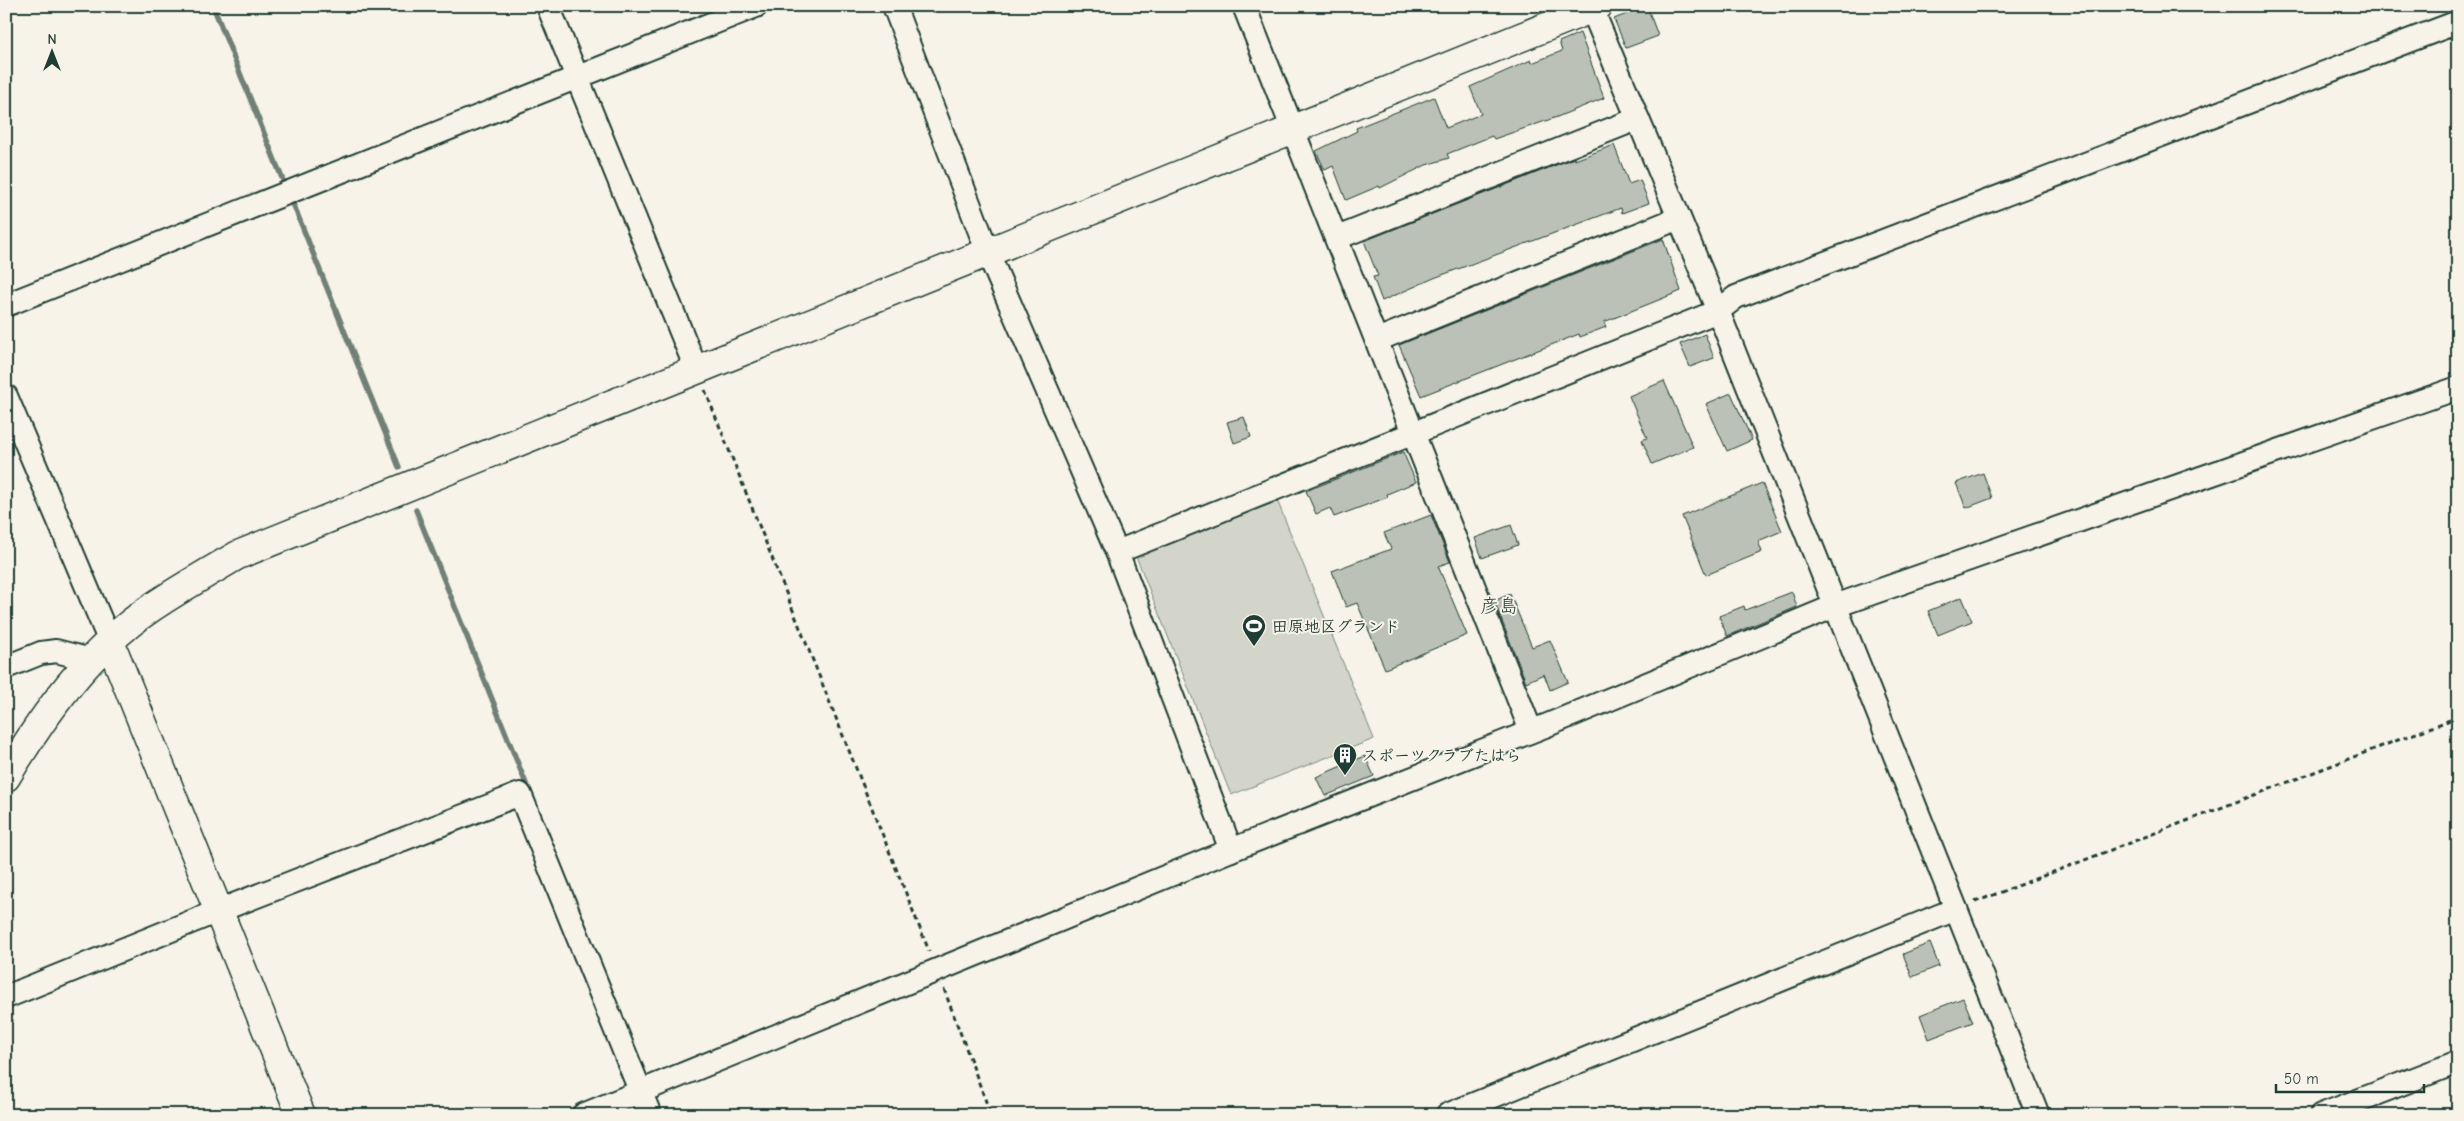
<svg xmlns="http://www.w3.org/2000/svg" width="2464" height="1121" viewBox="0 0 2464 1121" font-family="'Comic Neue','Klee One',sans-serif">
<rect width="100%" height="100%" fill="#f7f3e8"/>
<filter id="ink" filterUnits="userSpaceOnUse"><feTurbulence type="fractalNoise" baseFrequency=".02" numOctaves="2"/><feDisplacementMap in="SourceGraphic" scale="10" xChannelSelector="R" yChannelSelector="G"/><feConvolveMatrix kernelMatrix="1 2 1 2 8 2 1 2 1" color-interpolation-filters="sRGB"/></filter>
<g filter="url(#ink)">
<path fill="#d3d5ca" stroke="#79897f" d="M1277,500L1374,739L1231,795L1136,556Z"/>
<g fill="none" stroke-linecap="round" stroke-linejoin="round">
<g stroke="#6f8077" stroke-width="5.5">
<path d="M213,6L286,188"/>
<path d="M290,196L399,467"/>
<path d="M416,510L529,791"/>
</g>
</g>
<g fill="#bbc1b6" stroke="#1f3d34">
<path d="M1647,6L1658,36L1626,48L1614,19Z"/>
<path d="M1580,33L1604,98L1557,117L1494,139L1492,136L1447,154L1449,158L1426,165L1380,188L1379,186L1346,200L1333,166L1325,170L1316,151L1357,131L1356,128L1434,97L1446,128L1481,114L1470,87L1531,60L1532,63L1562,51L1559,42Z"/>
<path d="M1614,145L1629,184L1640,180L1649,203L1622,213L1621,208L1434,278L1382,301L1373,277L1378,276L1364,241L1574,158L1575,160Z"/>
<path d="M1663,239L1681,291L1604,322L1606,327L1580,337L1579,334L1421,396L1399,345Z"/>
<path d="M1705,334L1714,358L1690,367L1680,344Z"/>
<path d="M1664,381L1693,447L1652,464L1642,440L1647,438L1629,396Z"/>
<path d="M1731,393L1752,440L1727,451L1706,404Z"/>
<path d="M1244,417L1251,437L1234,443L1227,422Z"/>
<path d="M1403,452L1416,482L1387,494L1388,497L1334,517L1330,508L1316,514L1306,491Z"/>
<path d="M1983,473L1992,498L1966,508L1956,483Z"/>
<path d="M1762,483L1782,531L1758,541L1762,552L1706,575L1682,516Z"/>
<path d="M1431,515L1450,562L1438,566L1467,635L1385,669L1357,603L1346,607L1332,571L1391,549L1384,533Z"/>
<path d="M1511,525L1518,545L1482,558L1475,538Z"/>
<path d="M1792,592L1797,607L1727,636L1719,616L1744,606L1745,610Z"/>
<path d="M1510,594L1532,647L1550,640L1568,682L1550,690L1544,674L1526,682L1494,601Z"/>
<path d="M1962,597L1972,621L1938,635L1928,611Z"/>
<path d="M1365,756L1374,776L1325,796L1316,777Z"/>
<path d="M1930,943L1939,966L1912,977L1903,954Z"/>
<path d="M1963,998L1973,1022L1929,1039L1920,1015Z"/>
</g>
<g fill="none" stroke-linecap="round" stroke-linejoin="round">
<g stroke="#1f3d34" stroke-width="26">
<g id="minor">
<path d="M548,6L697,371"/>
<path d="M894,6L988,253L1117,552L1231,850"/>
<path d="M1244,6L1531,731"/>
<path d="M1592,9L1718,311L2038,1115"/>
<path d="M1337,238L1637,119"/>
<path d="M6,305L756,6"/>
<path d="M1377,340L1679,218"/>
<path d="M6,396L110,642"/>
<path d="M1117,552L1718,311L1736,297L2458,22"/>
<path d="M6,667L41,653L56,651L91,660"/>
<path d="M6,997L218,911L520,794L650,1115"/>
<path d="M583,1115L1231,850L1550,724L1835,606L2458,388"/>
<path d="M1447,1115L1956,909"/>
<path d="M2321,1115L2458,1062"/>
</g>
</g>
<g stroke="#1f3d34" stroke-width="31">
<g id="tertiary">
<path d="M110,642L301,1115"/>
<path d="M6,777C44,714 89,650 151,608C179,589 209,572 238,555L1598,6"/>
</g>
</g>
<g stroke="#1f3d34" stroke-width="3" stroke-dasharray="5 4" stroke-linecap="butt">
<path d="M705,390L929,951"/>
<path d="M1975,902L2458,717"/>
<path d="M944,989L991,1115"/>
</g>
<use href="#minor" stroke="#f7f3e8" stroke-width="22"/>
<use href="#tertiary" stroke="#f7f3e8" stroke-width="28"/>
</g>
</g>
<defs>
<g id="stadium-pin" transform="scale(1.25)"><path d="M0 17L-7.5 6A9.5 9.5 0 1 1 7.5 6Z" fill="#1f3d34" stroke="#f7f3e8"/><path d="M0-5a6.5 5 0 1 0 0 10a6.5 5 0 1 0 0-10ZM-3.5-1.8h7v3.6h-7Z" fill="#fff"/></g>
<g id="building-pin" transform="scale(1.25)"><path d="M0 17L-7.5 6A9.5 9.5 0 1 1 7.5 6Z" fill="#1f3d34" stroke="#f7f3e8"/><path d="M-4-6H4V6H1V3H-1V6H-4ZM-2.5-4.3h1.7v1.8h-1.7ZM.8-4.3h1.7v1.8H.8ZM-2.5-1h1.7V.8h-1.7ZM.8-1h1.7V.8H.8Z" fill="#fff"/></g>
</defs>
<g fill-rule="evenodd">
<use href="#stadium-pin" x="1254" y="626"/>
<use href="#building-pin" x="1345" y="755"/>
</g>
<g text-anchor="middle" stroke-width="4" stroke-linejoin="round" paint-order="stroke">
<g font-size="16" font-weight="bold" fill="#1f3d34" stroke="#f7f3e8" text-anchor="start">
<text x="1272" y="632">田原地区グランド</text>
<text x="1362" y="761">スポーツクラブたはら</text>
</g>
<g font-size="19" fill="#1f3d34" stroke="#f7f3e8">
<text x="1499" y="612">彦島</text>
</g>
</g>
<rect width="2464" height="1121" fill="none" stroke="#f7f3e8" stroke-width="25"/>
<rect x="12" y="12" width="2439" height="1096" fill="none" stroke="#1f3d34" stroke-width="2" filter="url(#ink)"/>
<g transform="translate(52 52)" stroke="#f7f3e8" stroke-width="4" paint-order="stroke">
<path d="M0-4L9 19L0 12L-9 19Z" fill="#1f3d34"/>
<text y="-8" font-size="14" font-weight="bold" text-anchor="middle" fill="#1f3d34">N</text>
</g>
<path d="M2276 1084v8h148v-8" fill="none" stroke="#1f3d34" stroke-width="2.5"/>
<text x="2284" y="1084" font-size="15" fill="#1f3d34" stroke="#f7f3e8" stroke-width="4" paint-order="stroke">50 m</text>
</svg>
